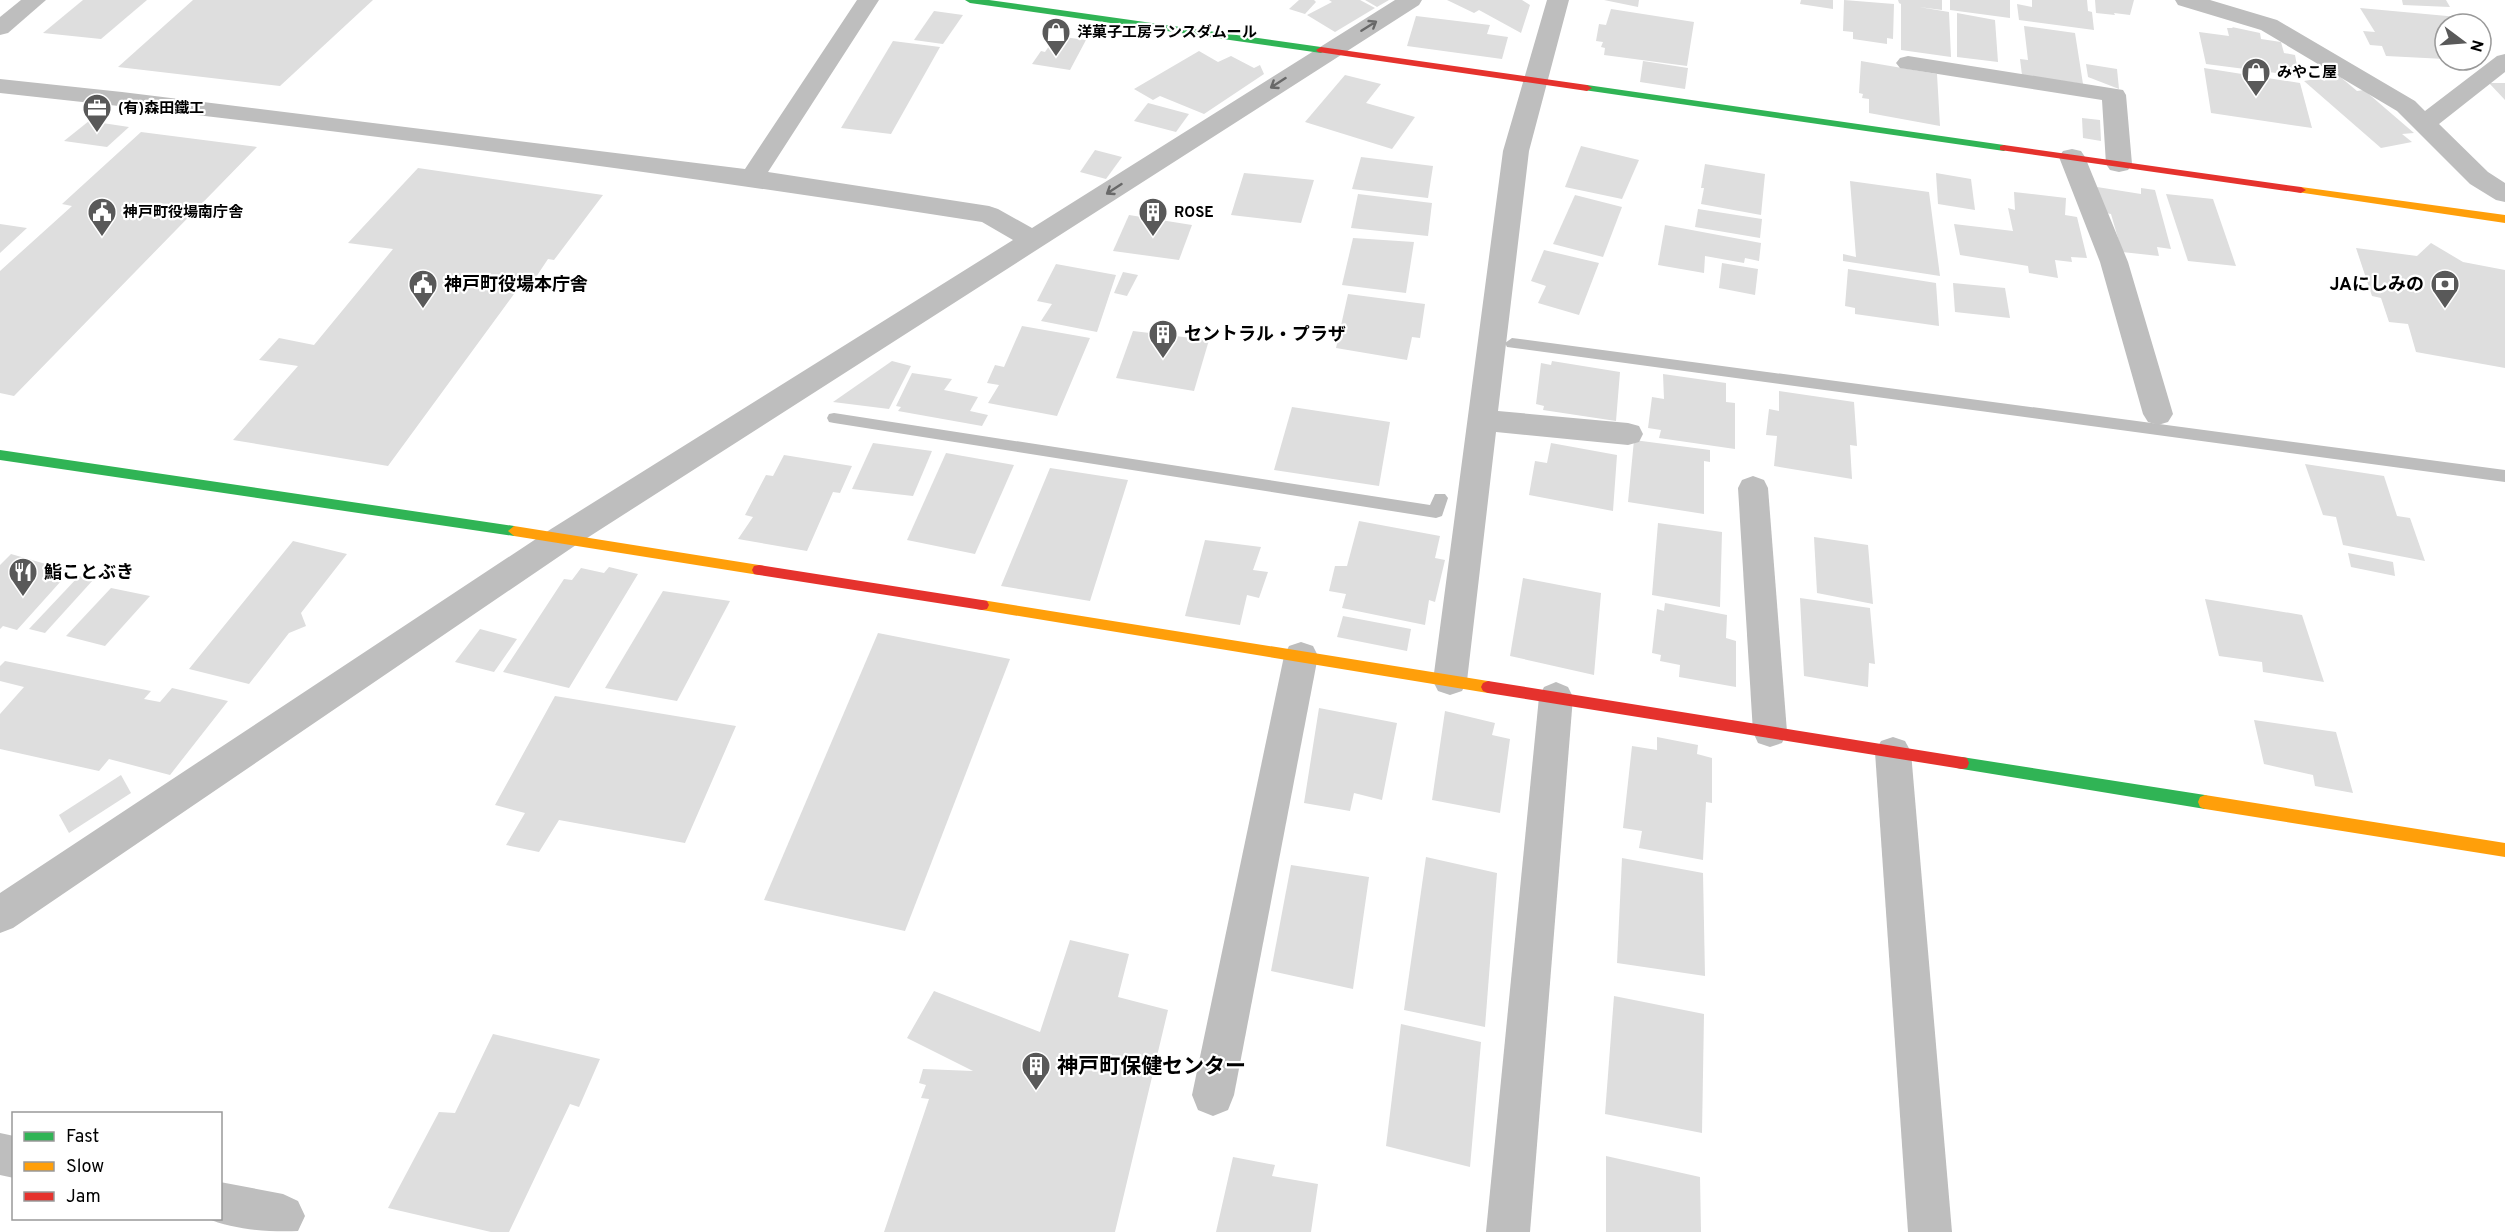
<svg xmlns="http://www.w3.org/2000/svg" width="2505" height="1232" viewBox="0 0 2505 1232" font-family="Overpass,'Noto Sans JP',sans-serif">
<rect width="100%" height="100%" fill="#fff"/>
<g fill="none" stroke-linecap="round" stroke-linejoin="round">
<g fill="#bdbdbd" fill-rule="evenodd">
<path d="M1512,338L2505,470V482L1507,347L1505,343Z"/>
<path d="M834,413L1430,505L1435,494H1445L1448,498L1442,516L1436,518L834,423L829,422L827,418L829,414Z"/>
</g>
</g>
<g fill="#dedede">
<path d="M83,0H147L101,39L43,33Z"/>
<path d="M193,0H373L280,86L118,67Z"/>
<path d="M1299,0H1314L1316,2L1305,14L1289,9Z"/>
<path d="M1329,0H1360L1375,8L1335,32L1307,15L1332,2Z"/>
<path d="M1365,0H1389L1377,7Z"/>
<path d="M1447,0H1522L1530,5L1521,33L1479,10L1474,13Z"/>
<path d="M1604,0H1639L1638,7Z"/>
<path d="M1801,0H1833V9L1800,4Z"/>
<path d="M1844,0L1894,4L1893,39L1887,38V44L1853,39V32L1843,31Z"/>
<path d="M1898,0H1942V10L1919,7L1949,12L1951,57L1901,50V4L1899,3Z"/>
<path d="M1950,0H2010V18L1950,10Z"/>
<path d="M2032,0H2087L2088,11L2092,12L2094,30L2019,20L2017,4L2032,7Z"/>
<path d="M2095,0H2134L2130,15L2114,13L2115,15L2096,13Z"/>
<path d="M2402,0H2446L2450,7L2403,5Z"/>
<path d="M2360,8L2458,17L2462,24H2445V59L2386,56L2382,46L2370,45L2363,31L2375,32Z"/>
<path d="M1611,9L1694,22L1687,66L1604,55L1605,48L1601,47L1603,42L1596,41L1599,24L1606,25Z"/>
<path d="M934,11L963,15L943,44L914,40Z"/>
<path d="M1957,13L1995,20L1998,62L1957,57Z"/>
<path d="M1416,16L1490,25L1487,34L1508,37L1502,59L1407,46Z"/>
<path d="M2024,26L2075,33L2083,84L2022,75L2020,59L2028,60Z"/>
<path d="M2232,27L2260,33L2261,39L2281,42L2284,53L2295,55L2299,76L2206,64L2199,32L2229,36L2227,28H2233Z"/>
<path d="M1056,36L1086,40L1070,70L1032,64L1041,51L1045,52Z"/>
<path d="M893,41L940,47L891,134L841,128Z"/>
<path d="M1199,51L1218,62L1231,56L1254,68L1260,65L1264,74L1204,114L1160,96L1153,100L1134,89Z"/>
<path d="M1643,61L1688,68L1685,89L1640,82Z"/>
<path d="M1861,61L1937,74L1940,126L1869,113V99L1862,98L1863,94L1859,93Z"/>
<path d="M2086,64L2117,69L2119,89L2088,77Z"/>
<path d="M2204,68L2300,83L2312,128L2211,113Z"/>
<path d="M1345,75L1381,84L1366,103L1415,117L1392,149L1305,122Z"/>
<path d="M2338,75L2357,91L2364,90L2414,133L2402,134L2412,142L2381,148L2304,81Z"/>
<path d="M2489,83H2505V100Z"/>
<path d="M1148,103L1189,114L1176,132L1134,121Z"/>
<path d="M2082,118L2100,120L2101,141L2083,138Z"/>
<path d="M89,121L129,127L107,147L64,141Z"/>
<path d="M141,132L257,147L14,396L0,393V271L72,206L62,204Z"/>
<path d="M1581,146L1639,160L1622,199L1565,187Z"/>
<path d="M1095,150L1122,157L1106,179L1080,172Z"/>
<path d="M1361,157L1433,166L1428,198L1352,189Z"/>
<path d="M1705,164L1765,174L1761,215L1701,204L1704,188H1701Z"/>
<path d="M418,168L603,195L554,260L548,259L534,280L525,279L388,466L233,440L298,366L259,360L279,338L314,345L393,249L348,243Z"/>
<path d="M1244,173L1314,180L1301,223L1231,215Z"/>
<path d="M1936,173L1971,179L1975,210L1938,204Z"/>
<path d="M1850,181L1929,192L1940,276L1843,261V254L1856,257Z"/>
<path d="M2097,187L2141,194V188L2155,190L2171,249L2157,247L2159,256L2122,252L2111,214L2101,212Z"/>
<path d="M2014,192L2066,198L2065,215L2077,217L2087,258L2071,257L2072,262L2055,260L2058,278L2029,273L2028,266L1960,255L1954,224L2013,231L2008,208L2015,210Z"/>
<path d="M1358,194L1432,203L1428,236L1351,228Z"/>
<path d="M2166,194L2213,199L2236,266L2188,261Z"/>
<path d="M1575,195L1622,207L1603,257L1553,244Z"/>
<path d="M1698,209L1762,219L1760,238L1695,227Z"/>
<path d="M1129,215L1192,225L1179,260L1113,251Z"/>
<path d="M0,224L27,228L0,253Z"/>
<path d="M1665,225L1761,243L1759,261L1745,258L1744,263L1705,256L1704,273L1658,265Z"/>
<path d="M1353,238L1414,242L1406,293L1342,285Z"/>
<path d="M2431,243L2463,262L2505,270V368L2416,352L2408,324L2389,322L2381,298L2372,296L2356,248L2417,256Z"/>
<path d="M1544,250L1599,263L1579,315L1538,303L1546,286L1531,281Z"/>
<path d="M1722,263L1758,269L1755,295L1719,288Z"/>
<path d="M1056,264L1116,275L1097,332L1041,321L1052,304L1037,301Z"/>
<path d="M1848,269L1936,283L1939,326L1855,314V308L1845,306Z"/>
<path d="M1123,272L1138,275L1127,296L1114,293Z"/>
<path d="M1953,283L2005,288L2010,318L1955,312Z"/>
<path d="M1348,294L1425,304L1420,338L1412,337L1407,360L1336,348Z"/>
<path d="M1022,326L1090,338L1057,416L988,403L999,385L987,383L995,365L1004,367Z"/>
<path d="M1133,331L1209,340L1194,391L1116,378Z"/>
<path d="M892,361L911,366L889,409L833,402Z"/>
<path d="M1552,361L1620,372L1616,421L1543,410L1544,406L1536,404L1541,363L1551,365Z"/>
<path d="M912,373L952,379L944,390L978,397L970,411L988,415L982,426L898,411L901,407L896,406Z"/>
<path d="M1663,374L1726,383V402L1735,403V449L1659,438L1661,430L1648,428L1652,397L1664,399Z"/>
<path d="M1779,391L1854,402L1857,446L1850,445L1852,479L1774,466L1777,436L1766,435L1769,409L1779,411Z"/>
<path d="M1292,407L1390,422L1379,486L1274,470Z"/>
<path d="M1634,440L1710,450V462L1704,461V514L1628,502Z"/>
<path d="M873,443L932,451L913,496L852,489Z"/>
<path d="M1551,443L1617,455L1613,511L1529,495L1535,461L1547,463Z"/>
<path d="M946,453L1014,465L975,554L907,540Z"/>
<path d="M784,455L852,466L840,493L833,492L807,551L738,539L753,517L745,515L766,475L773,476Z"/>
<path d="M2305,464L2384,476L2397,516L2410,518L2425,561L2343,545L2336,517L2323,515Z"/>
<path d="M1050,468L1128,480L1090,601L1001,586Z"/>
<path d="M1359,521L1440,536L1435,558L1445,560L1435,602L1429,600L1425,625L1342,608L1346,594L1329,591L1335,566H1347Z"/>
<path d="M1658,523L1722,532L1720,607L1652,595Z"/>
<path d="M1814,537L1868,545L1873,604L1817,593Z"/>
<path d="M1205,540L1261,547L1253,570L1268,572L1259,598L1247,595L1240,625L1185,616Z"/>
<path d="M293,541L347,554L301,613L306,626L289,633L249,684L189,669Z"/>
<path d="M2348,553L2393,562L2395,576L2351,567Z"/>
<path d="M11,554L70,571L17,630L3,626L0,629V565Z"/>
<path d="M609,567L638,574L569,688L503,672L564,579L572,580L581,568L604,573Z"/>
<path d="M79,576L93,580L45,633L29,629Z"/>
<path d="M1523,578L1601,593L1594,675L1510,656Z"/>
<path d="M111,588L150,596L105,646L66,636Z"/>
<path d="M663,591L730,601L677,701L605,688Z"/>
<path d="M1800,598L1870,608L1875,664L1869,663L1868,687L1804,676Z"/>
<path d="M2205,599L2302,615L2324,682L2263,672L2262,662L2219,656Z"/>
<path d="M1665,603L1727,615L1726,638L1736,641V687L1679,677L1680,665L1660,661L1661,655L1652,653L1657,609L1664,611Z"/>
<path d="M1343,616L1411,629L1407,651L1337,637Z"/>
<path d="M480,629L517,639L494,672L455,662Z"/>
<path d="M878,633L1010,659L905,931L764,900Z"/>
<path d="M5,661L151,691L144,699L160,702L172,688L228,701L170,775L109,759L99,771L0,749V714L24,687L0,681V666Z"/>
<path d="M555,696L736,726L685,843L559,820L539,852L506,845L525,813L495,805Z"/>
<path d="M1319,708L1397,723L1382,800L1354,793L1350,811L1304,803Z"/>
<path d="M1445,711L1495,723L1492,735L1510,739L1500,813L1432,800Z"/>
<path d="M2254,720L2336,732L2353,793L2315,786L2313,775L2264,764Z"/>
<path d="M1657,737L1698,745L1697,754L1712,758V803L1706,802L1703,860L1639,848L1642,831L1623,828L1632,746L1657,750Z"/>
<path d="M121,775L131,793L69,833L59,815Z"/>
<path d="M1426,857L1497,873L1485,1027L1404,1010Z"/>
<path d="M1622,858L1703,873L1705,976L1617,963Z"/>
<path d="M1291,865L1369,877L1353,989L1271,971Z"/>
<path d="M1070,940L1129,954L1118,997L1168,1010L1115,1232H884L929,1099L921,1098L926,1085L919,1083L923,1069L973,1071L907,1038L934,991L1040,1032Z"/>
<path d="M1614,996L1704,1014L1702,1133L1605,1114Z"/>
<path d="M1401,1024L1481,1042L1470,1167L1386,1146Z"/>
<path d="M493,1034L600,1059L579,1107L570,1104L509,1232H491L388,1208L439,1112L455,1113Z"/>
<path d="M1606,1156L1700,1177L1701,1232H1606Z"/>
<path d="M1233,1157L1275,1165L1272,1176L1318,1184L1311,1232H1216Z"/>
</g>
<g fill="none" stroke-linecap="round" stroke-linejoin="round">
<g fill="#bebebe" fill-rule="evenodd">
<path d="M21,0H46L8,33L0,35V17Z"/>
<path d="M857,0H879L768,172L989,206L998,209L1032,228L1395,0H1422L1419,5L573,547L13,928L0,933V893L551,529L1013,240L982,222C656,171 328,128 0,93V79L122,92L745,169Z"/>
<path d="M1547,0H1569L1529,151L1498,411L1628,423L1639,426L1643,434L1639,442L1628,445L1496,432L1467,681L1462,691L1450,695L1438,691L1433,681L1503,151Z"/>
<path d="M2175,0H2210L2277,20L2415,101L2425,111L2497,56L2505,54V72L2439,124L2488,172L2505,183V202L2496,200L2470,184L2397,111L2261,30L2178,5Z"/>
<path d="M1908,56L2123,90L2126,95L2132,164L2128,170L2119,172L2110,170L2106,164L2102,100L1900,68L1896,63L1900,58Z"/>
<path d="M2072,149L2081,151L2085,157L2128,262L2173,414L2168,422L2158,425L2148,422L2143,414L2100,262L2059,157L2063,151Z"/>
<path d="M1753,476L1764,480L1768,488L1787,732L1782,743L1770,747L1758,743L1753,732L1738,488L1742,480Z"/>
<path d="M1301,642L1313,646L1318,656L1234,1095L1228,1110L1213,1116L1198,1110L1192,1095L1284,656L1289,646Z"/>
<path d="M1556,682L1568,687L1573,697L1530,1232H1486L1539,697L1544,687Z"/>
<path d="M1893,737L1905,741L1911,752L1952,1232H1908L1875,752L1881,741Z"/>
<path d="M0,1133L14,1136V1178L0,1175Z"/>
<path d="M220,1182L283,1194L298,1201L305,1216L298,1231C268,1232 234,1230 206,1218H220Z"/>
</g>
<g fill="#30b455" fill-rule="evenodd">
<path d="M965,0H989L1321,47L1326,50L1321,53L970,3Z"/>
<path d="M1587,85L2004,145L2009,148L2004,151L1584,90V86Z"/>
<path d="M0,450L514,526L520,531L514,536L0,460Z"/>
<path d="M1962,757L2205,795L2210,797L2212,802L2210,807L2205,809L1962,769L1957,768L1955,763L1957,758Z"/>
</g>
<g fill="#ff9f0a" fill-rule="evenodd">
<path d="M2301,187L2505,215V223L2297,192V188Z"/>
<path d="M514,526L759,565L764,566L766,570L764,574L759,575L514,536L508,531Z"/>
<path d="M982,600L1488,681L1493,683L1495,687L1493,691L1488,693L982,610L977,609L975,605L977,601Z"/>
<path d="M2205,795L2505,843V857L2205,809L2200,807L2198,802L2200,797Z"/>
</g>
<g fill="#e5322d" fill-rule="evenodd">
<path d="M1321,47L1587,85L1592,88L1587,91L1318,52L1316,50Z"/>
<path d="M2004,145L2301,187L2306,190L2301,193L2000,150V146Z"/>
<path d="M759,565L982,600L987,601L989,605L987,609L982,610L759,575L754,574L752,570L754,566Z"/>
<path d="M1488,681L1962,757L1967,758L1969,763L1967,768L1962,769L1488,693L1483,691L1481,687L1483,683Z"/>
</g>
</g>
<defs><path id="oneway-shaft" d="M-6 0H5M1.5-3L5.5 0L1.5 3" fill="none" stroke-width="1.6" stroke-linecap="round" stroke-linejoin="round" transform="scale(1.5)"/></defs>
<g stroke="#686868">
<use href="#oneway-shaft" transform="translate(1369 26) rotate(-32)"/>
<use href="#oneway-shaft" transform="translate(1278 83) rotate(147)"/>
<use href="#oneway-shaft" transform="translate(1114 189) rotate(147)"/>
</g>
<defs>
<g id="shop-pin" transform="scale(1.5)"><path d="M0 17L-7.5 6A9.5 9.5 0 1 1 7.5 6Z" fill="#595959" stroke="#fff"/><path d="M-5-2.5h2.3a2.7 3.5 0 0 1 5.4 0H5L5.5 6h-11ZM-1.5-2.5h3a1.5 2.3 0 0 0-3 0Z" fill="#fff"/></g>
<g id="office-pin" transform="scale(1.5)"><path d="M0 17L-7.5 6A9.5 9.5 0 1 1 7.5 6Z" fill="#595959" stroke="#fff"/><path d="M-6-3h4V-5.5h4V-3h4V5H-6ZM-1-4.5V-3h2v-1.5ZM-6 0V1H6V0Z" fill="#fff"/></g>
<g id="civic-pin" transform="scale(1.5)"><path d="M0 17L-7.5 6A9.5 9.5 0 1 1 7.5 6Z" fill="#595959" stroke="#fff"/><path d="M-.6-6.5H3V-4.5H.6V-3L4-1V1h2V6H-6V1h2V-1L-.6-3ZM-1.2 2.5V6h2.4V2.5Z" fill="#fff"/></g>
<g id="building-pin" transform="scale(1.5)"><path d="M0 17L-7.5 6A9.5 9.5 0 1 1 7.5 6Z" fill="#595959" stroke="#fff"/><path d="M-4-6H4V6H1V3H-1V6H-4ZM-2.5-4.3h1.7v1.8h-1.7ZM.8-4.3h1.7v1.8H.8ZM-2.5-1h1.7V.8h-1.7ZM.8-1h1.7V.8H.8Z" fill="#fff"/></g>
<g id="bank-pin" transform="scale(1.5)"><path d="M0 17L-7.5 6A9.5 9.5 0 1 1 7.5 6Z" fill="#595959" stroke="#fff"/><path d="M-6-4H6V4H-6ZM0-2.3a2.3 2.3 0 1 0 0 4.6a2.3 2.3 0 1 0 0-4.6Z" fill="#fff"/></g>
<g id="restaurant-pin" transform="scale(1.5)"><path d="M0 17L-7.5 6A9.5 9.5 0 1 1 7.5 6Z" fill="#595959" stroke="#fff"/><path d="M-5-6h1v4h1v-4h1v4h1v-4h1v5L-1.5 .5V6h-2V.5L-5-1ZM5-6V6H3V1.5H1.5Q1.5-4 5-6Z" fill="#fff"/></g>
</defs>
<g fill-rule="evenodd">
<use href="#shop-pin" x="1056" y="32"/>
<use href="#shop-pin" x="2256" y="72"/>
<use href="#office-pin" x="97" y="108"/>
<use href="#civic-pin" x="102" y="212"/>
<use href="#building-pin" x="1153" y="212"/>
<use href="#civic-pin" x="423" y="284"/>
<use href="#bank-pin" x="2445" y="284"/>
<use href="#building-pin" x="1163" y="334"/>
<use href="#restaurant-pin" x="23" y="572"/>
<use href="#building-pin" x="1036" y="1066"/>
</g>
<g text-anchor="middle" stroke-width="4.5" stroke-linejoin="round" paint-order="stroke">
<g font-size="15" font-weight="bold" fill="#000" stroke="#fff" text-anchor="start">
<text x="1077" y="37">洋菓子工房ランスダムール</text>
<text x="2277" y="77">みやこ屋</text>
<text x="118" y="113">(有)森田鐵工</text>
<text x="123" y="217">神戸町役場南庁舎</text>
<text x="1174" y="217">ROSE</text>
</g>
<g font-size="18" font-weight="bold" fill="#000" stroke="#fff" text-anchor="start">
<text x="444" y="290">神戸町役場本庁舎</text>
<text x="2424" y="290" text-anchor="end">JAにしみの</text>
<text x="1184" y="340">セントラル・プラザ</text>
<text x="44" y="578">鮨ことぶき</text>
</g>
<g font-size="21" font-weight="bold" fill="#000" stroke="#fff" text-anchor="start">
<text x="1057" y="1073">神戸町保健センター</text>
</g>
</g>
<rect x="12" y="1112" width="210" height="108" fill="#ffffff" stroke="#999999" stroke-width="1.5"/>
<rect x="24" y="1132" width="30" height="9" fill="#30b455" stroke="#999999" stroke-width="1.5"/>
<text x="66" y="1142" font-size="18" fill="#000000">Fast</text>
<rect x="24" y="1162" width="30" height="9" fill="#ff9f0a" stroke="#999999" stroke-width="1.5"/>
<text x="66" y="1172" font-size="18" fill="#000000">Slow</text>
<rect x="24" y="1192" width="30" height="9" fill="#e5322d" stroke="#999999" stroke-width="1.5"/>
<text x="66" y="1202" font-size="18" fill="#000000">Jam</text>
<g transform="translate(2463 42) rotate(106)"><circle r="28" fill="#ffffff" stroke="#999999" stroke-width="1.5"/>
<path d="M0-4.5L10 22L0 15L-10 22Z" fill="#595959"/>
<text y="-9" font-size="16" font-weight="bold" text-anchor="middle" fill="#000000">N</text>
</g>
</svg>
